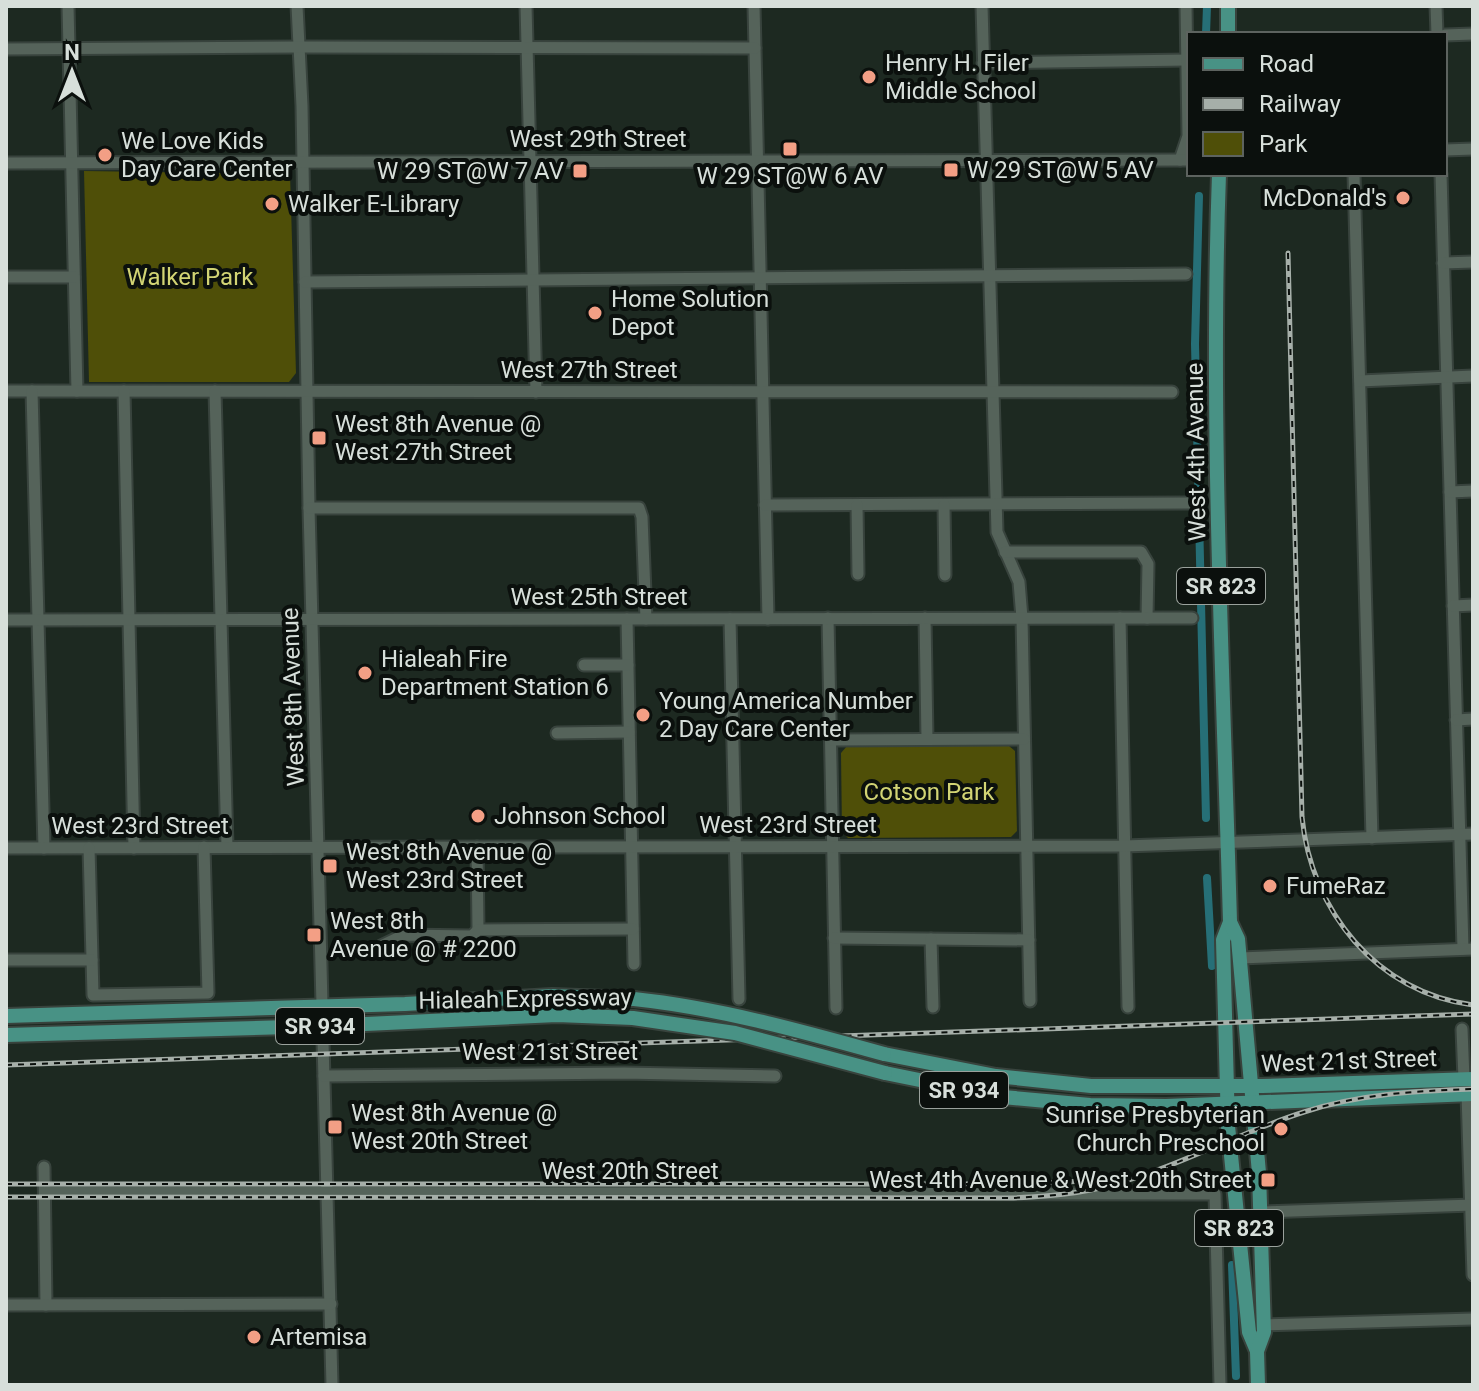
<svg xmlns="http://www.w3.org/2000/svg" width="1479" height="1391" viewBox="0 0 1479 1391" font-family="Roboto,sans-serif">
<rect width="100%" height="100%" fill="#1d2921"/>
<g fill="#4f4f08">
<path d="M84,171L290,174L296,373L289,382H89Z"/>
<path d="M847,746H1009L1015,751L1017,831L1011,837L848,838L842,832L841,753Z"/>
</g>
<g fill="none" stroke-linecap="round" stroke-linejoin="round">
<g stroke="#266f77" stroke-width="8">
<path d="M1206,34L1207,6"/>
<path d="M1199,196L1195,344L1206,818"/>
<path d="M1207,878L1212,966"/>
<path d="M1232,1265L1236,1376"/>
</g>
<g stroke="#38433d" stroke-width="15">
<g id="minor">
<path d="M68,6L77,391"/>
<path d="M297,6L302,106L309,508L332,1385"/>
<path d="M526,6L536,392"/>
<path d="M754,6L768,619"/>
<path d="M982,6L997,532L1019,582L1022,618L1030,1001"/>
<path d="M1436,6L1437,34"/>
<path d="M1445,35L1473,34"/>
<path d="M6,49L300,47L755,48"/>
<path d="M983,63L1187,60"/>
<path d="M1445,150L1473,149"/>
<path d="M1180,160L1188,136L1186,6"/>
<path d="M6,163L1189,160"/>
<path d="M1354,174L1372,838"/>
<path d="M1441,174L1463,949"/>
<path d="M1443,263L1473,262"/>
<path d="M6,277H74"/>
<path d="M305,282L1186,274"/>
<path d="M1360,381L1473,376"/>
<path d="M6,391L1172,392"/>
<path d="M32,391L44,848"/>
<path d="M124,391L134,848"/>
<path d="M215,391L227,847"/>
<path d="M1450,492L1473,491"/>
<path d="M765,505L1189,503"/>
<path d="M857,505L858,574"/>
<path d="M944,505L945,575"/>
<path d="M309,508H639L642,517L646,619"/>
<path d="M1005,552H1141L1148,564L1147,618"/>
<path d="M1453,606L1473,605"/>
<path d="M828,618L836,1008"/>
<path d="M925,618L927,739"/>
<path d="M1120,618L1128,1007"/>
<path d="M627,619L634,964"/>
<path d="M730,619L739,999"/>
<path d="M6,620L1192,618"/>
<path d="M584,665H628"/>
<path d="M1456,720L1473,719"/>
<path d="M557,733L629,732"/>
<path d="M832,740L1024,739"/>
<path d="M477,847L478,930"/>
<path d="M6,848L1124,846L1473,834"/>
<path d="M89,848L93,995L208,993L204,847"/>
<path d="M834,938L1029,940"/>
<path d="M931,939L933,1007"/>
<path d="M381,946L404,935L472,936L478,930L633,929"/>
<path d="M1240,958L1473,949"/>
<path d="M6,960H92"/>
<path d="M1462,1029L1464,1079"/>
<path d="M324,1076L624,1073L775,1076"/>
<path d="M1467,1094L1473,1275"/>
<path d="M44,1167L46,1305"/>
<path d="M45,1192L1215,1194L1220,1385"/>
<path d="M1261,1212L1473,1205"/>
<path d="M6,1305L331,1304"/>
<path d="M1264,1325L1473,1319"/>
</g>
</g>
<g stroke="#38433d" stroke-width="18">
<g id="major">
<path d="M1228,34V6"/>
<path d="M1219,174C1210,423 1223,673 1230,922L1223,940L1228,1126L1249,1332L1257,1351"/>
<path d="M1230,922L1238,939L1259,1173L1264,1332L1257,1351L1258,1385"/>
<path d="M6,1016L405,1004L552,996L634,999"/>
<path d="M6,1035L323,1026L557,1015L633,1018"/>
<path d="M884,1054L996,1076L1091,1086H1262L1473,1079"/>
<path d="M885,1073L1003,1097L1090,1105L1166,1106L1473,1094"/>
</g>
</g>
<use href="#minor" stroke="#55635a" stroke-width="11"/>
<use href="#major" stroke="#489285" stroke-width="14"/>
<g stroke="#a6afa9" stroke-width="5">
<g id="rail">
<path d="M1288,253L1302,817C1311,911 1377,993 1473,1005"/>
<path d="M6,1065L1473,1014"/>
<path d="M6,1184H1028L1084,1181"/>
<path d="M6,1197L1013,1198C1047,1196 1082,1194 1115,1184C1180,1166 1240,1132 1304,1112C1359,1094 1415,1091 1473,1089"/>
</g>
</g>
<use href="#rail" stroke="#0b100d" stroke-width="2" stroke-dasharray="6" stroke-linecap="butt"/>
<g stroke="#38433d" stroke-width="18" stroke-linecap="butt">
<g id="major-bridge">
<path d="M634,999C719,1008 801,1031 884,1054"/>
<path d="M633,1018L735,1033L885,1073"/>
</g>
</g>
<use href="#major-bridge" stroke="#489285" stroke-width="14"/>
</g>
<g fill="#f39f85" stroke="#0b100d" stroke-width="3">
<circle cx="869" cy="77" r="8"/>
<rect x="782" y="141" width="16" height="16" rx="4"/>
<circle cx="105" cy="155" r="8"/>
<rect x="943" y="162" width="16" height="16" rx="4"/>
<rect x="572" y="163" width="16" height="16" rx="4"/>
<circle cx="1403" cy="198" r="8"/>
<circle cx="272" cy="204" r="8"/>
<circle cx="595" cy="313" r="8"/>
<rect x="311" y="430" width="16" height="16" rx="4"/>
<circle cx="365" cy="673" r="8"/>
<circle cx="643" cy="715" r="8"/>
<circle cx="478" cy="816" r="8"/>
<rect x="322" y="858" width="16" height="16" rx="4"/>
<circle cx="1270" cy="886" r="8"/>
<rect x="306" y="927" width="16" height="16" rx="4"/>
<rect x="327" y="1119" width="16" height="16" rx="4"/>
<circle cx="1281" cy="1129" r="8"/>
<rect x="1260" y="1172" width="16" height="16" rx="4"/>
<circle cx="254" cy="1337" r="8"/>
</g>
<g text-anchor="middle" stroke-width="8" stroke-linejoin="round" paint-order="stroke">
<g fill="#0b100d" stroke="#9aa19c" stroke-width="2">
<rect x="1177" y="568" width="88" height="36" rx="6"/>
<rect x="276" y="1008" width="88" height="36" rx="6"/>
<rect x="920" y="1072" width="88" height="36" rx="6"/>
<rect x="1195" y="1210" width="88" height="36" rx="6"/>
</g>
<g font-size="22" font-weight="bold" fill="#d7dfda">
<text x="1221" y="594">SR 823</text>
<text x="320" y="1034">SR 934</text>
<text x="964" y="1098">SR 934</text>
<text x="1239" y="1236">SR 823</text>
</g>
<g font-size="24" fill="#d7dfda" stroke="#0b100d" text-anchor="start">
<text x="885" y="71">Henry H. Filer<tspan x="885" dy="28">Middle School</tspan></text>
<text x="121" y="149">We Love Kids<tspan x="121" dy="28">Day Care Center</tspan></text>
<text x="967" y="178">W 29 ST@W 5 AV</text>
<text x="564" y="179" text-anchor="end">W 29 ST@W 7 AV</text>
<text x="790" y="184" text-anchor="middle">W 29 ST@W 6 AV</text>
<text x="1387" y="206" text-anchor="end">McDonald's</text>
<text x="288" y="212">Walker E-Library</text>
<text x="611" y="307">Home Solution<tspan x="611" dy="28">Depot</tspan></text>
<text x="335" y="432">West 8th Avenue @<tspan x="335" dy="28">West 27th Street</tspan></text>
<text x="381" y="667">Hialeah Fire<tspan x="381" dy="28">Department Station 6</tspan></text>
<text x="659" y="709">Young America Number<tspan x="659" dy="28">2 Day Care Center</tspan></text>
<text x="494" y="824">Johnson School</text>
<text x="346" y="860">West 8th Avenue @<tspan x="346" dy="28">West 23rd Street</tspan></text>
<text x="1286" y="894">FumeRaz</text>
<text x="330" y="929">West 8th<tspan x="330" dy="28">Avenue @ # 2200</tspan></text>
<text x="351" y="1121">West 8th Avenue @<tspan x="351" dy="28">West 20th Street</tspan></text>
<text x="1265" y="1123" text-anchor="end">Sunrise Presbyterian<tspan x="1265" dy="28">Church Preschool</tspan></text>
<text x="1252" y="1188" text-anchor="end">West 4th Avenue &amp; West 20th Street</text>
<text x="270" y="1345">Artemisa</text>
</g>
<g font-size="24" fill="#d7dfda" stroke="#0b100d">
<text x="598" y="147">West 29th Street</text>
<text x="589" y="378">West 27th Street</text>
<text transform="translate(1196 452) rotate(-91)" y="8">West 4th Avenue</text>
<text x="599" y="605">West 25th Street</text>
<text transform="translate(293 697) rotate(-92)" y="8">West 8th Avenue</text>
<text x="788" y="833">West 23rd Street</text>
<text x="140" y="834">West 23rd Street</text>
<text transform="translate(525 999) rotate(-1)" y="8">Hialeah Expressway</text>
<text x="550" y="1060">West 21st Street</text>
<text transform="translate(1349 1061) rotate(-2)" y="8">West 21st Street</text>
<text x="630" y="1179">West 20th Street</text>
</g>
<g font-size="24" fill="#d2d474" stroke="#0b100d">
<text x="190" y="285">Walker Park</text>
<text x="929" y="800">Cotson Park</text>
</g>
</g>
<rect width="1479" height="1391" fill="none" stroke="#d7dfda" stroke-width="16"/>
<rect x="1187" y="32" width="260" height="144" fill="#0b100d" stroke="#5d635f" stroke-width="2"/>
<rect x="1203" y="58" width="40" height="12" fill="#489285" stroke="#5d635f" stroke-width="2"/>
<text x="1259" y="72" font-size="24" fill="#d7dfda">Road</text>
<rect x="1203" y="98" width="40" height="12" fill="#a6afa9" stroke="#5d635f" stroke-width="2"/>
<text x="1259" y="112" font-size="24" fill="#d7dfda">Railway</text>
<rect x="1203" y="132" width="40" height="24" fill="#4f4f08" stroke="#5d635f" stroke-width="2"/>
<text x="1259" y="152" font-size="24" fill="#d7dfda">Park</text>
<g transform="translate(72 72)" stroke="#0b100d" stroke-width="6" paint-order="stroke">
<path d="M0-6L14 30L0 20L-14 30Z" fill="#d7dfda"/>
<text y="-12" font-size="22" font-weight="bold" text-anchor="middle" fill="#d7dfda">N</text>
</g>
</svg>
